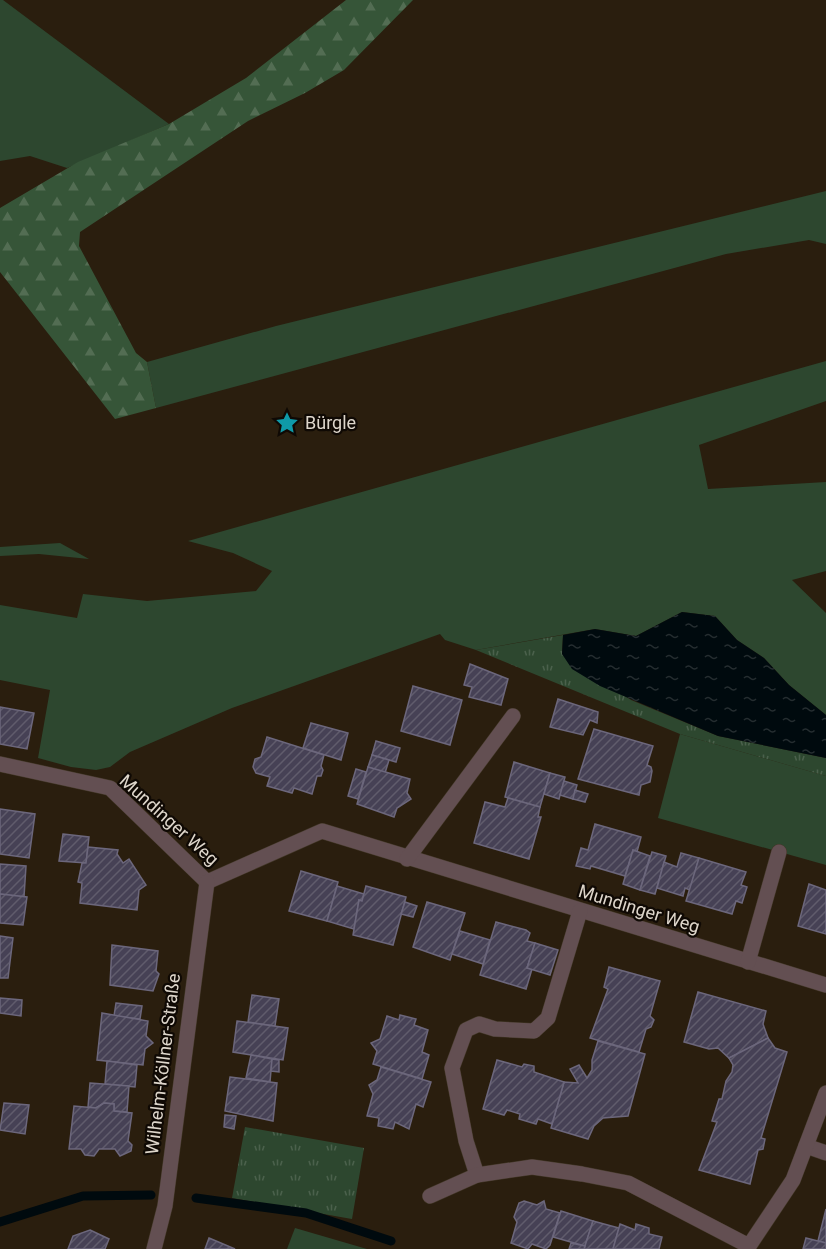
<svg xmlns="http://www.w3.org/2000/svg" width="826" height="1249" viewBox="0 0 826 1249" font-family="Roboto,sans-serif">
<defs>
<pattern id="forest-firs" width="22" height="20" patternUnits="userSpaceOnUse" patternTransform="scale(1.5)"><rect width="22" height="20" fill="#365538"/><path d="M5 1l3.5 6h-7zM16 11l3.5 6h-7z" fill="#536d53"/></pattern>
<pattern id="park-tufts" width="24" height="20" patternUnits="userSpaceOnUse" patternTransform="scale(1.5)"><rect width="24" height="20" fill="#2d472f"/><path d="M3 7l-1-3M5 7V3M7 7l1-3M15 17l-1-3M17 17v-4M19 17l1-3" fill="none" stroke="#4b614c"/></pattern>
<pattern id="water-ripples" width="26" height="14" patternUnits="userSpaceOnUse" patternTransform="scale(1.5)"><rect width="26" height="14" fill="#000a0e"/><path d="M2 4q2-2 4 0t4 0M15 11q2-2 4 0t4 0" fill="none" stroke="#252d30"/></pattern>
<pattern id="building-hatch" width="6" height="6" patternUnits="userSpaceOnUse" patternTransform="scale(1.5)"><rect width="6" height="6" fill="#464155"/><path d="M-1 1l2-2M0 6l6-6M5 7l2-2" fill="none" stroke="#605c6c"/></pattern>
</defs>
<rect width="100%" height="100%" fill="#2a1e0e"/>
<g fill="#2d472f">
<path d="M0,0H3L169,124L67,168L30,156L0,161Z"/>
<path d="M826,191V244L809,240L726,254L156,408L147,362L276,326Z"/>
<path d="M826,361V401L699,445L708,489L826,482V571L792,580L826,613V715L789,685L764,658L737,640L715,616L682,612L636,636L595,629L476,650L445,640L440,634L232,708L130,752L110,767L96,770L71,767L38,758L50,690L0,680V605L77,618L83,594L147,601L256,591L272,571L233,553L188,541Z"/>
<path d="M60,543L89,559L39,554L0,556V547Z"/>
<path d="M680,734L826,776V865L658,818Z"/>
<path d="M295,1228L367,1249H287Z"/>
</g>
<path fill="url(#forest-firs)" d="M346,0H413L344,70L305,93L248,121L80,232L79,246L136,353L147,362L156,408L115,419L0,272V208L78,162L169,124L246,78Z"/>
<g fill="url(#park-tufts)">
<path d="M563,635L562,654L631,700L718,736L826,758V776L680,734L476,650Z"/>
<path d="M245,1127L364,1148L352,1219L232,1198Z"/>
</g>
<path fill="url(#water-ripples)" d="M682,612L715,616L737,640L764,658L789,685L826,715V758L718,736L600,686L572,669L562,654L563,635L595,629L636,636Z"/>
<g fill="none" stroke-linecap="round" stroke-linejoin="round">
<g stroke="#000a0e" stroke-width="9">
<path d="M196,1198L306,1213L391,1241"/>
<path d="M0,1222L83,1196L151,1195"/>
</g>
</g>
<g fill="url(#building-hatch)" stroke="#6c677c" stroke-width="1.5">
<path d="M470,664L508,679L501,705L469,697L472,687L464,685Z"/>
<path d="M413,686L462,700L450,745L401,731Z"/>
<path d="M558,699L598,712L597,723L590,720L583,735L550,727Z"/>
<path d="M0,707L34,713L27,749L0,744Z"/>
<path d="M311,723L348,733L341,760L303,748Z"/>
<path d="M594,729L653,746L647,765L651,767L652,771L650,782L641,785L639,795L578,779Z"/>
<path d="M267,737L324,755L321,766L323,770L321,776H317L312,794L294,788L292,793L267,786L270,777L256,773L253,767L255,759L261,757Z"/>
<path d="M376,741L400,748L396,762L372,755Z"/>
<path d="M372,755L389,760L385,773L368,767Z"/>
<path d="M514,762L550,773L540,807L505,797Z"/>
<path d="M368,767L410,779L407,793L411,799L397,808L394,817L357,804Z"/>
<path d="M356,769L366,772L358,799L348,796Z"/>
<path d="M550,773L565,777L559,799L544,794Z"/>
<path d="M564,781L577,785L573,799L560,795Z"/>
<path d="M575,790L588,794L585,802L573,799Z"/>
<path d="M508,798L540,807L538,817H541L529,859L474,843L485,802L505,807Z"/>
<path d="M0,809L35,814L29,858L0,854Z"/>
<path d="M595,824L641,837L637,852L633,850L625,876L591,866L590,869L576,866L581,848L588,850Z"/>
<path d="M63,834L89,837L86,863L59,861Z"/>
<path d="M88,847L118,850L117,854L123,863L129,859L146,885L139,890L137,910L80,903L82,883L78,882L82,863H86Z"/>
<path d="M633,850L650,856L640,890L623,884Z"/>
<path d="M652,852L666,856L655,894L640,890Z"/>
<path d="M681,853L699,858L690,890L685,888L683,896L657,888L664,862L677,867Z"/>
<path d="M699,858L746,872L741,885L747,887L742,903L736,901L732,914L686,901Z"/>
<path d="M0,864L26,866L24,897L0,894Z"/>
<path d="M301,871L338,882L327,921L289,911Z"/>
<path d="M809,884L826,890V934L798,926Z"/>
<path d="M337,886L364,894L362,901L359,900L354,929L327,921Z"/>
<path d="M366,886L406,897L393,945L353,935L359,900L362,901Z"/>
<path d="M0,894L27,897L23,925L0,923Z"/>
<path d="M405,902L417,906L413,917L401,914Z"/>
<path d="M427,902L465,913L450,960L413,947Z"/>
<path d="M496,922L526,930L530,933L527,941L535,943L527,968L532,969L526,989L480,975Z"/>
<path d="M460,931L490,940L483,964L452,954Z"/>
<path d="M0,936L13,938L8,978H0Z"/>
<path d="M535,943L558,950L550,975L527,968Z"/>
<path d="M112,945L158,951L156,971L159,974L153,991L110,985Z"/>
<path d="M609,967L660,981L650,1016L654,1020L651,1027L646,1029L639,1052L590,1038L608,989L604,987Z"/>
<path d="M698,992L766,1011L763,1024L768,1038L729,1058L718,1048L709,1049L684,1042Z"/>
<path d="M252,995L279,999L275,1026L248,1022Z"/>
<path d="M0,998L22,1000L21,1016L0,1013Z"/>
<path d="M116,1003L142,1006L140,1019L114,1016Z"/>
<path d="M102,1013L148,1021L146,1036L153,1043L145,1049L143,1065L97,1060Z"/>
<path d="M400,1015L416,1019L414,1025L428,1030L422,1052L429,1055L422,1079L373,1064L377,1051L371,1043L380,1039L387,1016L399,1020Z"/>
<path d="M237,1021L288,1028L283,1060L233,1052Z"/>
<path d="M768,1038L775,1048L787,1052L761,1138L765,1139L763,1149L758,1150L750,1184L699,1170L717,1122L712,1121L719,1099H722L726,1081L732,1072L733,1065L729,1058Z"/>
<path d="M598,1041L645,1054L628,1116L603,1118L594,1126L588,1139L551,1128L564,1082L578,1083L570,1069L579,1065L587,1078L592,1070V1060Z"/>
<path d="M251,1055L272,1059L270,1082L246,1078Z"/>
<path d="M272,1059L279,1060V1072L271,1071Z"/>
<path d="M497,1060L522,1067L524,1064L534,1066V1072L564,1082L552,1124L538,1119L536,1124L519,1119L520,1114L507,1110L504,1115L483,1109Z"/>
<path d="M107,1061L137,1065L135,1087L105,1084Z"/>
<path d="M381,1067L431,1082L423,1107L416,1104L409,1129L395,1122L393,1129L378,1126L379,1118L367,1116L373,1094L369,1085L377,1080Z"/>
<path d="M230,1077L277,1083L273,1121L225,1111Z"/>
<path d="M90,1083L129,1086L127,1112L114,1111V1104L104,1103L96,1108L88,1107Z"/>
<path d="M4,1103L29,1105L25,1134L0,1130Z"/>
<path d="M104,1103L114,1104V1111L132,1113L128,1141L132,1145L131,1151L120,1156L115,1149H99L94,1156L85,1155L81,1149H69L74,1106L96,1108Z"/>
<path d="M225,1115L236,1116L234,1129L224,1127Z"/>
<path d="M524,1201L537,1205L544,1201L546,1209L560,1213L550,1245L546,1249L532,1244L528,1249L511,1243L517,1222L514,1217L519,1203Z"/>
<path d="M826,1209V1243L818,1241Z"/>
<path d="M561,1211L593,1221L585,1246L553,1237Z"/>
<path d="M593,1221L619,1228L613,1249H584Z"/>
<path d="M620,1224L635,1230L636,1224L649,1228V1234L662,1237L659,1249H613Z"/>
<path d="M90,1230L109,1239L105,1249H68L73,1236Z"/>
<path d="M209,1238L235,1249H205Z"/>
<path d="M806,1238L826,1243V1249H803Z"/>
<path d="M571,1243L585,1246L584,1249H569Z"/>
</g>
<g fill="none" stroke-linecap="round" stroke-linejoin="round">
<g stroke="#433828" stroke-width="16">
<g id="street">
<path d="M0,764L110,788L207,882L322,831L826,985"/>
<path d="M407,859L513,716"/>
<path d="M748,962L779,852"/>
<path d="M806,1146L826,1153"/>
<path d="M477,1175L466,1141L452,1068L466,1030L479,1024L495,1029L534,1031L548,1018L580,911"/>
<path d="M430,1196L477,1175L532,1167L582,1174L628,1183L749,1246L793,1180L826,1093"/>
<path d="M154,1249L165,1206L207,882"/>
</g>
</g>
<use href="#street" stroke="#634f52" stroke-width="15"/>
</g>
<defs>
<g id="sight-bare" transform="scale(1.8)"><path d="M0-6L1.8-2.2L6-1.7L2.9 1.2L3.7 5.4L0 3.3L-3.7 5.4L-2.9 1.2L-6-1.7L-1.8-2.2Z" fill="#0f9aa8" stroke="#0f0904" stroke-width="2.5" paint-order="stroke"/></g>
</defs>
<g fill-rule="evenodd">
<use href="#sight-bare" x="287" y="423"/>
</g>
<g text-anchor="middle" stroke-width="4.5" stroke-linejoin="round" paint-order="stroke">
<g font-size="18" fill="#ded6cb" stroke="#0f0904" text-anchor="start">
<text x="305" y="429">Bürgle</text>
</g>
<g font-size="18" fill="#ded6cb" stroke="#0f0904">
<text transform="translate(169 820) rotate(42)" y="6">Mundinger Weg</text>
<text transform="translate(639 909) rotate(17)" y="6">Mundinger Weg</text>
<text transform="translate(163 1064) rotate(-83)" y="6">Wilhelm-Köllner-Straße</text>
</g>
</g>
</svg>
